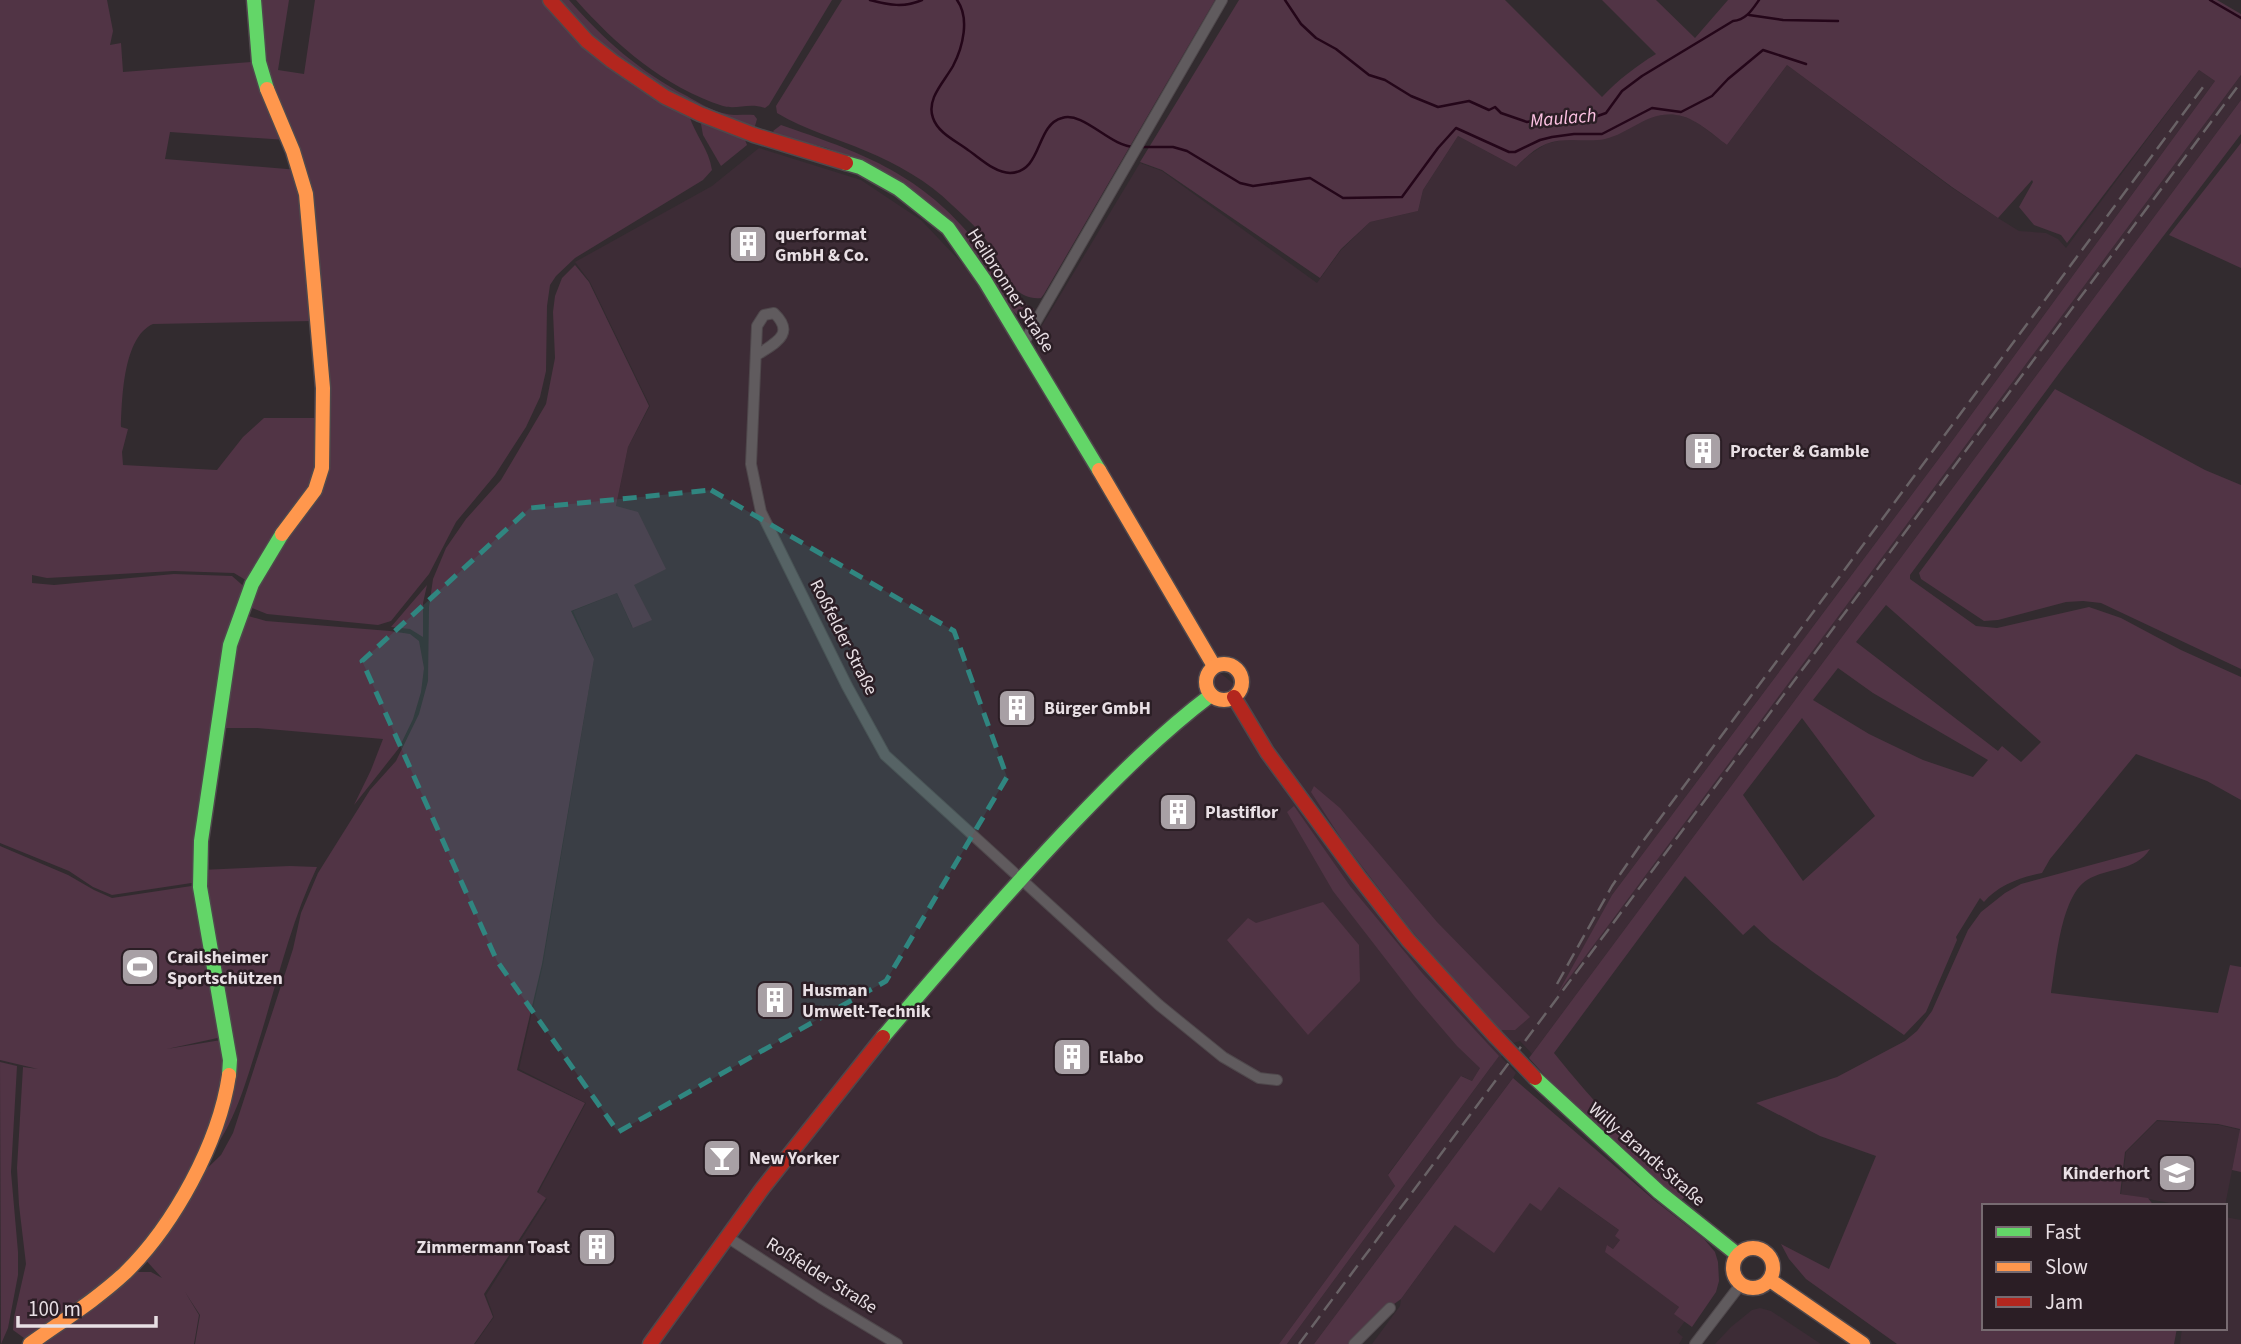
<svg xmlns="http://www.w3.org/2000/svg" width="2241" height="1344" viewBox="0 0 2241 1344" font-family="'Source Sans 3',sans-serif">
<rect width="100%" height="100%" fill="#322b2f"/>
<g fill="#3d2c36">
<path d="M1787,65L1951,187L1998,218L2019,231L2046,233L2058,239L2066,248L2199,70L2215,81L1955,437L1612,895L1563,986L2241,75V100L1532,1054L1520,1041L1513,1043L1501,1057L1516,1073L1513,1078L1314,1344H1287L1491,1067L1480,1068L1472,1081L1462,1076L1388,1174L1395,1186L1279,1344H475L494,1317L486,1295L547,1199L538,1193L586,1103L519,1069L543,964L594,659L573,611L617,593L632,627L616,506L628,447L650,406L590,282L575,262L712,186L759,148L861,180L921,220L976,278L1198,655L1235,685L1037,354L1038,332L1140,163L1162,171L1317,283L1341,250L1370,222L1418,211L1423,190L1458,136L1516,167L1529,155L1546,144L1570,138L1589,139L1617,134L1648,117L1659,114L1678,115L1694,120L1727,145Z"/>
<path d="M2157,1121L2219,1125L2240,1130L2225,1206H2186L2121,1194L2126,1152Z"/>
<path d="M1559,1187L1619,1230L1620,1240L1613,1249L1608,1245L1679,1307L1675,1314L1685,1321L1677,1332L1683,1337L1679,1344H1372L1400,1306L1401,1299L1455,1225L1530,1203Z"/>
<path d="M2225,1217L2241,1220V1344H2180L2182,1328H2225Z"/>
<path d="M1760,1308L1771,1311L1821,1344H1715L1731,1327L1752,1310Z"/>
</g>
<g fill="#513445" fill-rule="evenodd">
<path d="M0,0H107L113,31L110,45L121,43L123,72L251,62L246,0H250L256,61L286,140L170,132L165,159L299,170L314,321L153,324C123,337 122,399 121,427L128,429L122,452L123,465L217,470L243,437L264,418H323L313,489L249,582L234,573L174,571L47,578L32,575V583L54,585L174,574L232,576L248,590L241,609L197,872L192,877L198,882L112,895L93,887L69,871L0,843Z"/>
<path d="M255,0H289L278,70L304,74L315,0H543L554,13L689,115C695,135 709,149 712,170L703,180L575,258L556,276L550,285L547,306L546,371L540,397L526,427L495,475L456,522L429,574L391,621L378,625L267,614L252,608L249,601L279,547L322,485L308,183L265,75Z"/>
<path d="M560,0H569C603,39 640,72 687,96C699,103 712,111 727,114C735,116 745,114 754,115L757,119L755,126L748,129C709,112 668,95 633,71C605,51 583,25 560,0Z"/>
<path d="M576,0H832L769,105L765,108C749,102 737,110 723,106C664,87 616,45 576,0Z"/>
<path d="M842,0H1215L1044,294L1041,298C1010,301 1003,265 989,244C980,230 965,217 952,205C928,181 897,164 866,151C836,138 805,130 777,113L776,106Z"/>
<path d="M1239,0H1505L1602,97C1618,80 1636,66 1656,54L1602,0H1656L1695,38L1728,0H2217L2241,14V75L1558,993L1612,895L1955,437L2215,81L2199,70L2067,243L2061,235L2034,225L2019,207L2033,182L2032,180L1998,218L1952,187L1787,65L1727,145C1712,134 1695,117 1676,115C1647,111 1631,133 1605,139C1586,143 1566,136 1546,144C1534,149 1525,158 1516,167L1458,136L1423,190L1418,211L1370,222L1341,249L1320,278L1162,170L1140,162Z"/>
<path d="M2241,100V134L2060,372L1910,575V579L1976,626L1997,628L2089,607L2121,618L2181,650L2241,677V800L2207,781L2136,754L2050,859L2042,873C2021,877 1998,885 1984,902L1980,898L1956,937L1957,940L1926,1012L1904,1035L1816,974L1771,941L1754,925L1743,935L1685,876L1554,1053C1595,1104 1639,1150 1685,1196L1680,1202L1566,1099L1529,1058ZM1886,605L2041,742L2021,762L2002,746L1998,751L1856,642ZM1838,668L1873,693L1988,760L1973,777L1923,760L1869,734L1813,700ZM1802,718L1875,816L1803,881L1743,795Z"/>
<path d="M704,122L744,137L747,145L721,166L703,135L701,124Z"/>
<path d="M781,125C859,152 916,171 972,237C986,254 1000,285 1016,298C1021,303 1028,305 1034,309V312L1026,318H1021L1015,313L1004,301L974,252L948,221L858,160L827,148L776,135L773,131Z"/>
<path d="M2241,143V268L2169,235Z"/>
<path d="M575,265L589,282L649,406L628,447L616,506L638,512L666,569L634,585L652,620L633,628L617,593L571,611L594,659L542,964L517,1070L585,1103L537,1192L546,1198L484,1294L493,1317L474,1344H195L200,1315L185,1292L199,1315L194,1344H42L125,1272H151L162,1278L143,1257L194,1181L221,1155L233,1133L293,949L301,913L318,873L370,790L396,761L419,714L428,681L429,607L433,579L446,548L466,519L501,480L546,404L555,358L553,312L555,296L562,278Z"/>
<path d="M2055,389L2205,470L2241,485V669L2101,603L2083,601L2066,602L1998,620L1984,621L1921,579L1919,573Z"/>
<path d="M427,585L423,603V637L410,629L391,627Z"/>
<path d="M245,615L266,621L390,631L410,634L419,641L424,668L421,692L413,719L399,748L354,805L371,770L383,739L257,728H220L232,651Z"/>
<path d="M1314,786L1340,808L1437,922L1530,1017L1515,1030H1498L1410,929L1344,843L1311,792Z"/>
<path d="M1294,806L1350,886L1423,974L1499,1056L1287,1344H1279L1395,1186L1388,1175L1461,1076L1472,1081L1480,1068L1457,1046L1415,997L1333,891L1287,812Z"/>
<path d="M0,846L68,875L94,890L112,898L198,885L222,1037L167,1049L221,1040L224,1057L219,1106L173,1207L135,1255L62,1316L28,1338H24L13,1330L14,1317L26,1264L19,1205L17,1168L23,1067L38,1069L0,1060Z"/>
<path d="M2150,849C2135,872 2108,867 2087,880C2060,897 2056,964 2051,993L2218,1013L2230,965L2241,967V1172L2232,1170L2240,1129L2218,1124L2157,1120L2125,1152L2120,1194L2148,1198L2154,1206H1984V1328H2177L2174,1344H1897L1806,1279L1789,1259L1781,1244L1829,1269L1876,1156L1820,1136L1756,1103L1837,1077L1905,1041L1917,1031L1932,1011L1968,930L1981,912L2005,893L2021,884Z"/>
<path d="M290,866L317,867C290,924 276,987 257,1047C244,1088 232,1132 202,1164L232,1076L201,870Z"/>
<path d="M1323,902L1359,945L1360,981L1308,1035L1227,940L1248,918L1256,923Z"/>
<path d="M0,1062L17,1066L11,1172L18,1252V1275L8,1328L1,1344Z"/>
<path d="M1513,1078L1654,1200L1704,1239L1715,1252L1718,1262L1719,1281L1716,1292L1692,1327L1674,1314L1679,1307L1605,1252L1607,1245L1613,1249L1620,1240L1615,1236L1619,1230L1559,1187L1541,1211L1530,1203L1494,1253L1455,1225L1401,1299L1379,1315L1350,1344H1314Z"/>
</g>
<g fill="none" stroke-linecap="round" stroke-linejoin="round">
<g stroke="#240619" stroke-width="2.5">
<path d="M870,0C889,5 904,8 922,0"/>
<path d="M957,0C970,18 963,47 953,66C944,82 926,99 933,118C938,133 956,141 968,150C980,158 995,173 1010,173C1043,172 1035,125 1062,118C1084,111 1110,147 1135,147"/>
<path d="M1285,0L1301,24L1316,38L1336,49L1369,75L1385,80L1411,96L1438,107L1469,101L1489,110L1495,107L1501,113L1527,122L1567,114L1582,119L1592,118L1606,113L1622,91L1642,76L1733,21C1746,20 1752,10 1759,0"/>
<path d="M2210,0L2241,18"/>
<path d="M1749,15L1783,20L1838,21"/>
<path d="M1141,147H1173L1187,151L1240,183L1253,186L1310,178L1343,198L1402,197L1438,148L1456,128L1509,152H1515L1540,140L1552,137L1574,134H1602L1652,108L1681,112L1712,96L1728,79L1763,50L1806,64"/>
</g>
<g stroke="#4f484c" stroke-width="12">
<g id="street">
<path d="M1023,344L1222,0"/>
<path d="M757,355C775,343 796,334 774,313L764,315L757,326L751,464L761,512L847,686L885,755L1159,1005L1223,1057L1259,1078L1277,1080"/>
<path d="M727,1237L821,1298L897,1344"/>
<path d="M1354,1344L1390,1308"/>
<path d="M1695,1344L1741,1284"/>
</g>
</g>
<g stroke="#4f484c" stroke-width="17">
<g id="fast">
<path d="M254,0L259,62L267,89"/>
<path d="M846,163L860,167L899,189L948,228L985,281L1099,470"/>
<path d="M883,1037C945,964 1008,891 1074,822C1117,777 1162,732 1211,695"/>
<path d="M229,1075L230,1060L200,887L201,841L230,645L252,584L282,534"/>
<path d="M1535,1078L1659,1192L1738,1255"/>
</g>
</g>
<g stroke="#4f484c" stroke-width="17">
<g id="slow">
<path d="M267,89L293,151L306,194L323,388L322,468L315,490L282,534"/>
<path d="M1099,470L1214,666"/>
<circle cx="1224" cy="682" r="18"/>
<circle cx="1753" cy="1268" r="20"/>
<path d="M1770,1280L1863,1344"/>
<path d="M30,1344C62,1321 96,1300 125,1273C174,1225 219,1143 229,1075"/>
</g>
</g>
<g stroke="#4f484c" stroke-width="17">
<g id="jam">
<path d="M550,0L587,41L612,61L665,97L700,114L754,135L846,163"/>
<path d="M1234,697L1267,752L1358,876L1408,940L1495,1036"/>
<path d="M650,1344L762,1189L883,1037"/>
</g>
</g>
<use href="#street" stroke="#605b5e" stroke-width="10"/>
<use href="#fast" stroke="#63d668" stroke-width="14"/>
<use href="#slow" stroke="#ff974d" stroke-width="14"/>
<use href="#jam" stroke="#b3261e" stroke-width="14"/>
<g stroke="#696266" stroke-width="2.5" stroke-dasharray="14 7" stroke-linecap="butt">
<path d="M1557,984L1612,886L1641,844L2206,83"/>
<path d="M1299,1344L2241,82"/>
</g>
<g stroke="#4f484c" stroke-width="17" stroke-linecap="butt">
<path id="jam-bridge" d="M1495,1036L1535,1078"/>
</g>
<use href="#jam-bridge" stroke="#b3261e" stroke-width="14"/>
</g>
<path fill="#308680" fill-opacity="0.2" stroke="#308680" stroke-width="5" stroke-dasharray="14 9" stroke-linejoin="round" d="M711,490L954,631L1007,777L886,981L618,1132L497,961L362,661L530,508Z"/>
<defs>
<g id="building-square" transform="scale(2.0125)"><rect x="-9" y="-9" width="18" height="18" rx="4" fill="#a8a0a5" stroke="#2b1e25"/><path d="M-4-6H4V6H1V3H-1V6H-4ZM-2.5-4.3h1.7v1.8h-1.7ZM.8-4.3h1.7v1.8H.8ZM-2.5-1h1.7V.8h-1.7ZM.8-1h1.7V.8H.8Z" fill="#fff"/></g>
<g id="stadium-square" transform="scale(2.0125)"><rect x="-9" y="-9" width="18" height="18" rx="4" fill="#a8a0a5" stroke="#2b1e25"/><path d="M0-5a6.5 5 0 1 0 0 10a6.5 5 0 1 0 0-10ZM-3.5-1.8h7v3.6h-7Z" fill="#fff"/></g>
<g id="bar-square" transform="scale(2.0125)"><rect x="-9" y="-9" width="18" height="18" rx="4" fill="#a8a0a5" stroke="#2b1e25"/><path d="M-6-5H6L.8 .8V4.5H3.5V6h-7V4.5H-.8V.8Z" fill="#fff"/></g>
<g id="school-square" transform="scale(2.0125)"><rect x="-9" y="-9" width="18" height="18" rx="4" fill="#a8a0a5" stroke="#2b1e25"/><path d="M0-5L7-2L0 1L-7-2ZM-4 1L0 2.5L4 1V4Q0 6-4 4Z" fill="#fff"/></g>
</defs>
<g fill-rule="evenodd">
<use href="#building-square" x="748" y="244"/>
<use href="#building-square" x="1703" y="451"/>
<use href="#building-square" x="1017" y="708"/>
<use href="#building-square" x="1178" y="812"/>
<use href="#stadium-square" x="140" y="967"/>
<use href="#building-square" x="775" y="1000"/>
<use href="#building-square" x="1072" y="1057"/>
<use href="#bar-square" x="722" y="1158"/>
<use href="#school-square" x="2177" y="1173"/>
<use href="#building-square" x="597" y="1247"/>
</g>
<g text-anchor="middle" stroke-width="5" stroke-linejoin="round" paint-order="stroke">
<g font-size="18" font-weight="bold" fill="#e8dfe4" stroke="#2b1e25" text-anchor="start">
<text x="775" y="240">querformat<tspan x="775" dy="21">GmbH &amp; Co.</tspan></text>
<text x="1730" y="457">Procter &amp; Gamble</text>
<text x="1044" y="714">Bürger GmbH</text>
<text x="1205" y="818">Plastiflor</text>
<text x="167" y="963">Crailsheimer<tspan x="167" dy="21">Sportschützen</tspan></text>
<text x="802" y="996">Husman<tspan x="802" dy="21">Umwelt-Technik</tspan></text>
<text x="1099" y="1063">Elabo</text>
<text x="749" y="1164">New Yorker</text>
<text x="2150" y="1179" text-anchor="end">Kinderhort</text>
<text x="570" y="1253" text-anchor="end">Zimmermann Toast</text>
</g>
<g font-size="18" fill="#e8dfe4" stroke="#2b1e25">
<text transform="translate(1011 290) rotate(57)" y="6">Heilbronner Straße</text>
<text transform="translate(844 637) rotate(63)" y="6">Roßfelder Straße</text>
<text transform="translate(1647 1154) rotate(41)" y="6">Willy-Brandt-Straße</text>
<text transform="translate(822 1275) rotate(32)" y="6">Roßfelder Straße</text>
</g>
<g font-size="19" font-style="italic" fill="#fec3e4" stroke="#2b1e25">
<text transform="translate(1563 117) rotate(-5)" y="7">Maulach</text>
</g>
</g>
<rect x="1982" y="1204" width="245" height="126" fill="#2b1e25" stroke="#776b71" stroke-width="2"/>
<rect x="1996" y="1227" width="35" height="10" fill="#63d668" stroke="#776b71" stroke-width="2"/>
<text x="2045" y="1239" font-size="21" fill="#e8dfe4">Fast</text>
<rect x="1996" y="1262" width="35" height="10" fill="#ff974d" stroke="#776b71" stroke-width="2"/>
<text x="2045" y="1274" font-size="21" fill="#e8dfe4">Slow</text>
<rect x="1996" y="1297" width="35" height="10" fill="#b3261e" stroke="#776b71" stroke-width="2"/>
<text x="2045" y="1309" font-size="21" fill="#e8dfe4">Jam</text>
<path d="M18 1316v10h138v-10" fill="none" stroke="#e8dfe4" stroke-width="3.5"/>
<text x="28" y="1316" font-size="21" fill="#e8dfe4" stroke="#2b1e25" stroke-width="5" paint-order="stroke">100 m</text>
</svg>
